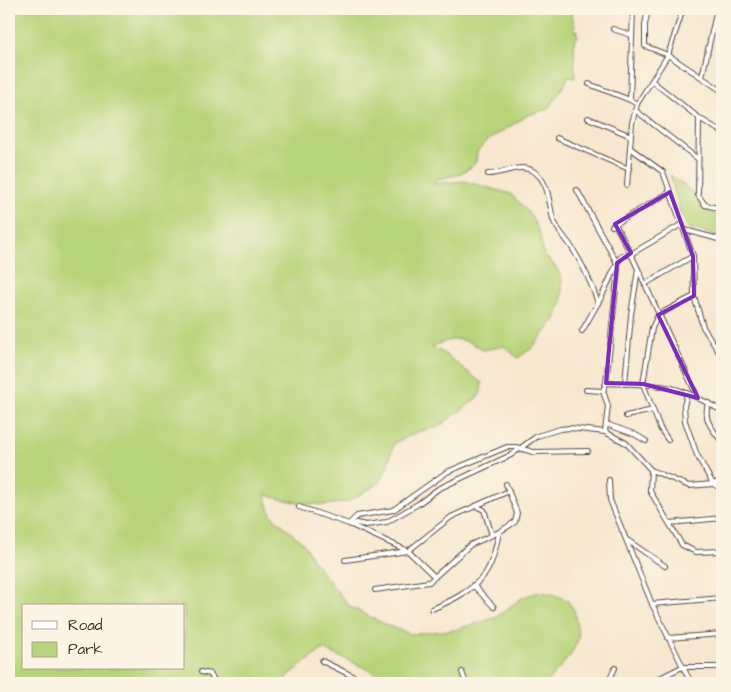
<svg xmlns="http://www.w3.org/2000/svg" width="731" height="692" viewBox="0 0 731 692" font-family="'Architects Daughter',sans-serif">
<rect width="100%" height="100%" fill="#fcf5e5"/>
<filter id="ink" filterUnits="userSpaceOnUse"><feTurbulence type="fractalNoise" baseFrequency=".02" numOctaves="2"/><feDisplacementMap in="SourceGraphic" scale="10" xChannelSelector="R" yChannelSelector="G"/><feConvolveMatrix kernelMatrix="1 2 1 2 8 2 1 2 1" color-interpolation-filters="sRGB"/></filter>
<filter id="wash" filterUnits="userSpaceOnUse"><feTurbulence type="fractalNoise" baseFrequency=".0096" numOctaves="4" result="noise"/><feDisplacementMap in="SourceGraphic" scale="20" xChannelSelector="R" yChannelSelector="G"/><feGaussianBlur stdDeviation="1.12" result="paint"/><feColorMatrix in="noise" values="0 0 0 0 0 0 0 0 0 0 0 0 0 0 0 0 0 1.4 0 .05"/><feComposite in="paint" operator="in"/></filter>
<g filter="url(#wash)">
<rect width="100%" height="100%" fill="#f7e7cf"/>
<g fill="#b8d47a" stroke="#7a7f4c" fill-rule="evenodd">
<path d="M9,9H570L578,37L574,40L575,78L568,77L565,84L548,109L528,115L487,141L477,152L476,162L470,168L457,175L437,179L433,184L464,181L511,194L530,214L539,232L544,255L556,267L562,280V300L555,320L532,348L518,358L504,346L484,350C462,337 455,336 432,347L442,352L482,383L480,395L467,406L438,427L420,431L394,443L386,471L378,484L347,502L325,505L303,503L279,499L265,494L271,515L303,543L315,563L349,606L388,626L411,634L454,630L495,618L523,597L539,592L552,594L567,600L574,610L579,638L570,656L546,683H387L372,671L323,649L288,676L282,683H9ZM24,606H184V668H24Z"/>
<path d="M670,175L695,194L702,206L722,212V237L688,228L680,212Z"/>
</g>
</g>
<g filter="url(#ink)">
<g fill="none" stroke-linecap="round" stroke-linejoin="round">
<g stroke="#574639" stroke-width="6">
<g id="minor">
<path d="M648,9L645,25V46L668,55L722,91"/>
<path d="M613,29L631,35"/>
<path d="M702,77L717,9"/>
<path d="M652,81L699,118L722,132"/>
<path d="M589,84L630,100"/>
<path d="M637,104L668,55L683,9"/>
<path d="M635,110L698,159"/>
<path d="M588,118L631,136"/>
<path d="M699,118L698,195L705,205L722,209"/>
<path d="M557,138L629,169"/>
<path d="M630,148L663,172L693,256L694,296L703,327L722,357"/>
<path d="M488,174C503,174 519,163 533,171C549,180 549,204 553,219C557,231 568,240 574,251C584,267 592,285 598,303"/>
<path d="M627,185L632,123L637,104L630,100L633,9"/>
<path d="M577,190L617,263L618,269L606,383L603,391L608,406L605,432"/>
<path d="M615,224L631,254L698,398"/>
<path d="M612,226L670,192"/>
<path d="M685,230L722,240"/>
<path d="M645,284L693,256"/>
<path d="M582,331L602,296L619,259L622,256L631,254L682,224"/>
<path d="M606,383C628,384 650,383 672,388C690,393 706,402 722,411"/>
<path d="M625,384L631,315L638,269"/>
<path d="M586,390L603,391"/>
<path d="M687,394L684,406L685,421L697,455L713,484L722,489"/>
<path d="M708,403C703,421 712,428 722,442"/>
<path d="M626,416L653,410"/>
<path d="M606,424L634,434L646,441"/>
<path d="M668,440L660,428L643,384L652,328L658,315L694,296"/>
<path d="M651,470L650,491L682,545L696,552L722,551"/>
<path d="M609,480L610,500L652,604L691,683"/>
<path d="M476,506L484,510L492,535"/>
<path d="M299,507L349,524L408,551L435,577"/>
<path d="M670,523L722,518"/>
<path d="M349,524L357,516L393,510L447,472L507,447H516L533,452L588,451"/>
<path d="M352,525L356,523L366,525L387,522L418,504L438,489L511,455L537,436L560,429L570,428L605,432L626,443L651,470L689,486L713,484L722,480"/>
<path d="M627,540L665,566"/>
<path d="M345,560L408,551L451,517L509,491"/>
<path d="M473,585L494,607"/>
<path d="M375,590L429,582L470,545L499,532L515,522L517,513L506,484"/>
<path d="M652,604L722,598"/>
<path d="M432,609C451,601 472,591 485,574C493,563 496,546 499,533"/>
<path d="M668,638L722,634"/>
<path d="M322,661L367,683"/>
<path d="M201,672L210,674L216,683"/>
<path d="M462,672L466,683"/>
<path d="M608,683L615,668"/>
<path d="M650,683L682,667H722"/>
</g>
</g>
<use href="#minor" stroke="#fff" stroke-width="4"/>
</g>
</g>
<path fill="none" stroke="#7b2cbf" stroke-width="4" stroke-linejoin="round" d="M670,192L693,256L694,296L658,315L698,398L643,384L606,383L617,263L631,253L615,224Z"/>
<rect width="731" height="692" fill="none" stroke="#fcf5e5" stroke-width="30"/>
<rect x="22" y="604" width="162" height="65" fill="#fcf5e5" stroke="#afa495"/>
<rect x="32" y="621" width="25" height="8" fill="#ffffff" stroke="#afa495"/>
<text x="68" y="630" font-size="15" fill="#3b2a1e">Road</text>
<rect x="32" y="642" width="25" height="15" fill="#b8d47a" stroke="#afa495"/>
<text x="68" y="654" font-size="15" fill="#3b2a1e">Park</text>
</svg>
